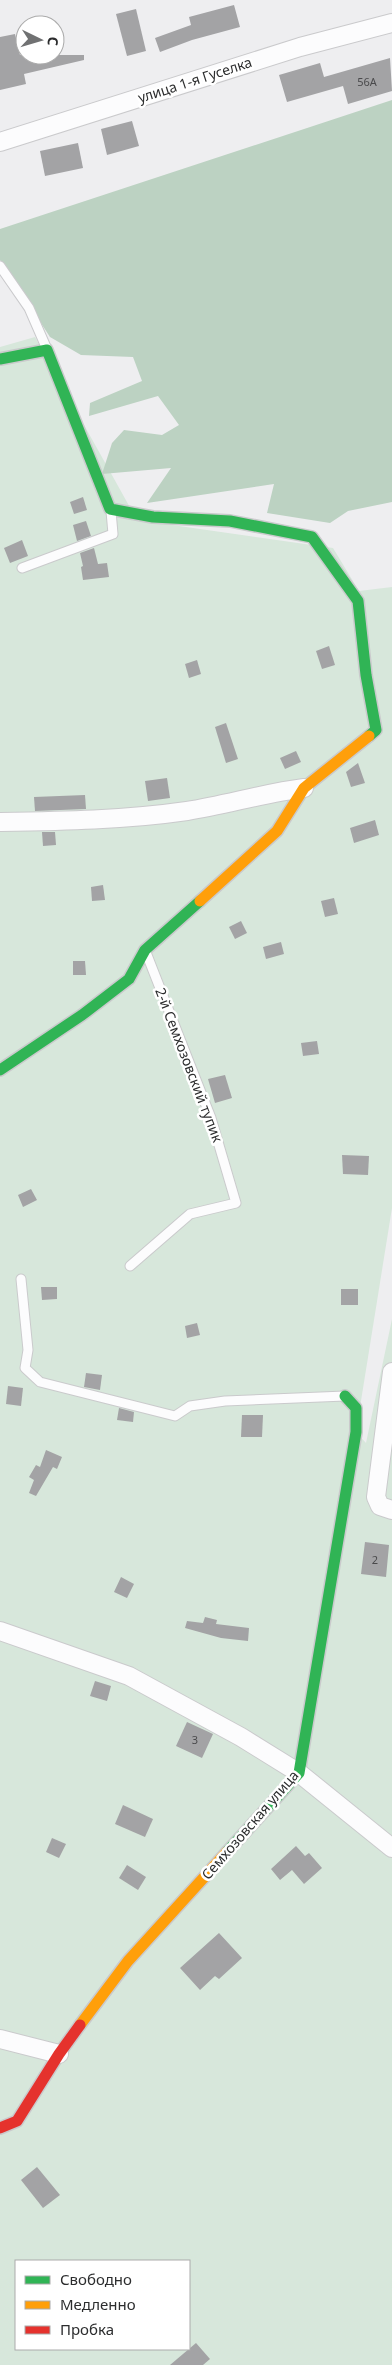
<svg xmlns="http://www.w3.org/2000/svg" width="392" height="2365" viewBox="0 0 392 2365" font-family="'Noto Sans',sans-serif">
<rect width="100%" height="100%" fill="#eeeef0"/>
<path fill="#d7e7db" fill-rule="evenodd" d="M35,337L137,520L333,548L359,591L392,587V1208L356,1432L366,1443L392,1319V2365H0V347ZM16,2261H189V2349H16Z"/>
<path fill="#bcd2c2" d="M392,100V502L348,511L330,523L267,513L274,484L147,503L171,468L102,474L112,443L124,430L162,435L179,425L158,396L89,416L90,403L142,381L133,357L81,355L50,337L0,260V229Z"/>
<g fill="#a3a3a5">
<path d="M234,5L240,27L192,40L160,52L155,38L191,25L189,17Z"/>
<path d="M136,9L146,51L127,56L116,14Z"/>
<path d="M15,34L20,55H84V60L24,74L26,84L0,90V37Z"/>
<path d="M390,58L392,91L348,104L343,86L287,102L279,75L320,63L324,77Z"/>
<path d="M132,121L139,146L107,155L101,129Z"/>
<path d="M78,143L83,168L45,176L40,151Z"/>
<path d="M83,497L87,510L74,514L70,502Z"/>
<path d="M86,521L91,536L77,541L73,525Z"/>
<path d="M22,540L28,556L10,563L4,548Z"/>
<path d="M94,548L98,564L107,563L109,577L83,580L81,567L83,566L80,553Z"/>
<path d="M329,646L335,665L322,669L316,651Z"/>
<path d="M197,660L201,674L189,678L185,664Z"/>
<path d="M226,723L238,759L226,763L215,727Z"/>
<path d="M296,751L301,762L285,769L280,758Z"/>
<path d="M358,763L365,783L351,787L346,772Z"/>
<path d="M167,778L170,798L148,801L145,781Z"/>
<path d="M85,795L86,809L35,811L34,797Z"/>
<path d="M375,820L379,835L354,843L350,828Z"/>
<path d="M42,832H55L56,845L43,846Z"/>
<path d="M103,885L105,900L92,901L91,887Z"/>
<path d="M334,898L338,914L325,917L321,901Z"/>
<path d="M241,921L247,933L235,939L229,927Z"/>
<path d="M281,942L284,954L266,959L263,947Z"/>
<path d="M73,961H85L86,975H73Z"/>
<path d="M317,1041L319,1054L303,1056L301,1043Z"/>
<path d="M225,1075L232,1098L215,1103L208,1079Z"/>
<path d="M342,1155L369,1156L368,1175L343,1174Z"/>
<path d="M31,1189L37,1200L23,1207L18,1195Z"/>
<path d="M41,1287H57V1299L42,1300Z"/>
<rect x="341" y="1289" width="17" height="16"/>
<path d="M197,1323L200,1335L187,1338L185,1326Z"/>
<path d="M86,1373L102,1375L100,1390L84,1387Z"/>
<path d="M8,1386L23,1388L21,1406L6,1404Z"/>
<path d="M119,1408L134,1412L133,1422L117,1420Z"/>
<path d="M242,1415H263L262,1437H241Z"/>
<path d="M46,1450L62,1457L57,1469L53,1467L36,1496L29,1493L34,1480L29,1477L36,1465L40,1467Z"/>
<path d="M365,1542L389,1545L386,1577L361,1574Z"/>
<path d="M121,1577L134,1584L127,1598L114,1592Z"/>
<path d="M205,1617L217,1620L216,1624L249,1628L248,1641L221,1638L185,1628L187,1621L203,1623Z"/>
<path d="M95,1681L111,1686L107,1701L90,1696Z"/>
<path d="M187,1722L213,1734L202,1758L176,1746Z"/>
<path d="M123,1805L153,1819L145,1837L115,1824Z"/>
<path d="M52,1838L66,1844L59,1858L46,1852Z"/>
<path d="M296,1846L305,1856L309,1853L322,1868L304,1884L292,1870L280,1880L271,1869Z"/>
<path d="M127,1865L146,1877L138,1890L119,1878Z"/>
<path d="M219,1933L242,1958L219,1979L215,1976L200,1990L180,1968Z"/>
<path d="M37,2167L60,2195L43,2208L21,2180Z"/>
<path d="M196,2343L210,2359L203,2365H170Z"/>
</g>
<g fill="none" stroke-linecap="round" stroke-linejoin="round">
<g stroke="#cacacc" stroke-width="11">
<g id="lane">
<path d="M0,266L29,308L46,347"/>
<path d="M22,568L113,534L111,511"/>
<path d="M130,1266L190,1214L236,1203L211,1118L147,955"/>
<path d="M21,1279L28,1350L25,1368L40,1382L175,1416L190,1406L225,1401L345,1396"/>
</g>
</g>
<g stroke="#cacacc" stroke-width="20">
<g id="street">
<path d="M0,142L300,47L392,23"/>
<path d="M0,822C63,821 125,820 187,811C226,805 264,793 304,788"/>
<path d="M392,1372L376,1497L380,1506L392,1510"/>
<path d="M0,1631L129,1676L241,1737L299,1773L392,1848"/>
<path d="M0,2039L59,2054"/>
</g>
</g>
<g stroke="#cacacc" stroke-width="14">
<g id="fast">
<path d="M0,359L47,350L110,509L153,517L230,521L312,537L358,601L366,675L376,730L369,736"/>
<path d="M0,1070L82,1015L129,979L145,950L200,901"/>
<path d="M227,1852L299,1773L356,1432V1408L345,1396"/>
</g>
</g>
<g stroke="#cacacc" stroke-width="14">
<g id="slow">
<path d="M200,901L277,831L304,788L369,736"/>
<path d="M80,2025L128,1961L227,1852"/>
</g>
</g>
<g stroke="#cacacc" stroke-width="14">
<path id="jam" d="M0,2128L17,2121L59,2054L80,2025"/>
</g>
<use href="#lane" stroke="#fcfcfd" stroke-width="9"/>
<use href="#street" stroke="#fcfcfd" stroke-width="18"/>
<use href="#fast" stroke="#30b455" stroke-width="11"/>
<use href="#slow" stroke="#ff9f0a" stroke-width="11"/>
<use href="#jam" stroke="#e5322d" stroke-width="11"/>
</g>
<g text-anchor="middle" stroke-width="5" stroke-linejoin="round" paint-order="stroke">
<g font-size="11" fill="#4a4a4c">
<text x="367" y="86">56А</text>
<text x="375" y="1564">2</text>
<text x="195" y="1744">3</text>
</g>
<g font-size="14" fill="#2c2d2e" stroke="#fff">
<text transform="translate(195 80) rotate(-18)" y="5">улица 1-я Гуселка</text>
<text transform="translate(189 1065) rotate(69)" y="5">2-й Семхозовский тупик</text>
<text transform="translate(250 1825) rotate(-49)" y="5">Семхозовская улица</text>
</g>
</g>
<rect x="15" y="2260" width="175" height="90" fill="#ffffff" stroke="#ababab"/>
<rect x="25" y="2276" width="25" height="8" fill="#30b455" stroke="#ababab"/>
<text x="60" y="2285" font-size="15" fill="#2c2d2e">Свободно</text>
<rect x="25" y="2301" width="25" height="8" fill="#ff9f0a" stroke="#ababab"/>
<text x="60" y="2310" font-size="15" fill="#2c2d2e">Медленно</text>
<rect x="25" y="2326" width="25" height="8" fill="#e5322d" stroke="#ababab"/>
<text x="60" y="2335" font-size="15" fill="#2c2d2e">Пробка</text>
<g transform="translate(40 40) rotate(95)"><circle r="24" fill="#ffffff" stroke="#ababab"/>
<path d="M0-4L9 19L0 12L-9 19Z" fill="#707172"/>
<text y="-8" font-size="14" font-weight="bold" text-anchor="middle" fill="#2c2d2e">С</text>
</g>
</svg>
